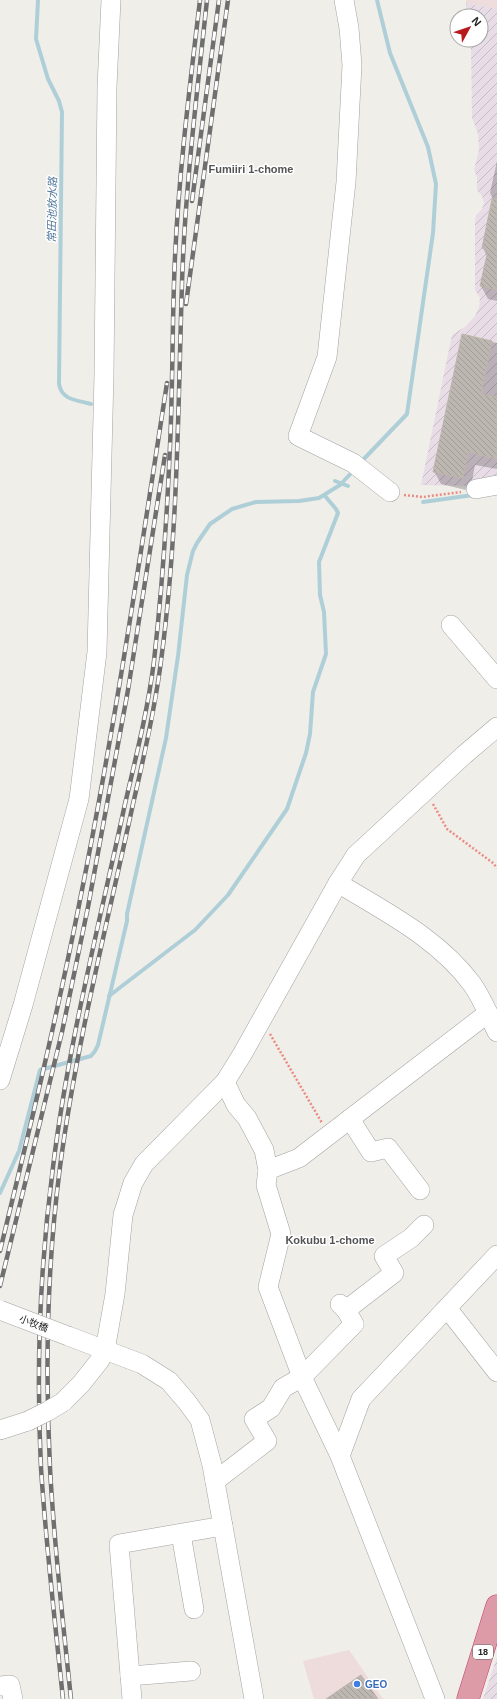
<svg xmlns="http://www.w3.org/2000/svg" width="497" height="1699" viewBox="0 0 497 1699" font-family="Helvetica,'Noto Sans JP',sans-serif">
<defs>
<pattern id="industrial-furrows" width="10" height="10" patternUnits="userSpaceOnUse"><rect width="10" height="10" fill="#e8dce6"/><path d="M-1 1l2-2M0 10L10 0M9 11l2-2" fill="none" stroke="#c7bcc5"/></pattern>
<pattern id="building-back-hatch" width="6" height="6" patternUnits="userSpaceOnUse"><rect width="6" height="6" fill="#bdb7b2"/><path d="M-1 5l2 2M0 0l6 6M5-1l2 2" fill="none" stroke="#a29d99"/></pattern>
</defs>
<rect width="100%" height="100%" fill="#f0eee9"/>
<g fill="#eedbdb">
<path d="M466,0H497V9L466,3Z"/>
<path d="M349,1650L383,1699H314L303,1661Z"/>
</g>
<g fill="url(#industrial-furrows)">
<path d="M466,3L497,9V481L472,486L421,485L452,335L466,326L475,316L479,308L480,298L475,290V221L476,215L482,209L484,203L482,196L477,190V177L474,170L479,150L478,134L472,118L471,49L469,40H481V16H466Z"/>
<path d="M497,1657V1699H483Z"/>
</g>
<g fill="#0003">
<path d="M497,161V301L488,299L481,286L487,256L483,248L493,199L490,193Z"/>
<path d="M463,336L497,343V469L475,465L470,491L441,484L434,471Z"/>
</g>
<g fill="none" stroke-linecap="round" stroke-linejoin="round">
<g stroke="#afcfd8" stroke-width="4">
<path d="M38,0L36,39L48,79L59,101L62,112L59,384C62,401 78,400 91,404"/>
<path d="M360,463L407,414L433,233L436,184L428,147L390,53L377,0"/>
<path d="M335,481L348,486"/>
<path d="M423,502L473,495"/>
<path d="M109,996L195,930L228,895L287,809L306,753L310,734L313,692L326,654L324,612L320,595L319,562L338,513L336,509L325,496"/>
<path d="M0,1193L19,1151L40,1070L91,1056L95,1051L98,1045L127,921V914L166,738L178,656L187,575L193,551L197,543L210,524L232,509L256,502L299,501L319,498L340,485L354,470"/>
</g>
</g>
<g fill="url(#building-back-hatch)" stroke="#c0b5ad">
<path d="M492,199H497V290L480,286L488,250L482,248Z"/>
<path d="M462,334L492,341L481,394L497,397V459L468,452L463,478L433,472Z"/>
<path d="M361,1675L378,1699H326Z"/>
</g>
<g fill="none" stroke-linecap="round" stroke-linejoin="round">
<g stroke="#a2a2a2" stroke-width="20">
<g id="minor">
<path d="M344,0L349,28L352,65L346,182L327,357L298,436L353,463L390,492"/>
<path d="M476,489L497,485"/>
<path d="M451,625L497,679"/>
<path d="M338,883C385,912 438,938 472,984C482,998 489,1016 497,1032"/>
<path d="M0,1080L23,1005L79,799L97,652L104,375L107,87L111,0"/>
<path d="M225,1082L236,1105L247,1118L264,1150L268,1170L266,1185L281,1234L268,1287L302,1377L340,1456"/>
<path d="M350,1119L371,1152L388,1148L420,1190"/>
<path d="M268,1170L299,1158L488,1013"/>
<path d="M447,1308L497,1372"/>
<path d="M346,1310L394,1273L384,1256L411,1238L424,1225"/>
<path d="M68,1336L142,1364L169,1381L187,1402L200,1420L212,1465L254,1699"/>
<path d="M63,1402L81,1384L100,1360L105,1350L115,1294L123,1215L133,1183L144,1164L225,1082L243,1053L338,883L356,855L464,755L497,727"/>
<path d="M0,1430L28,1421"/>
<path d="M215,1481L267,1441L254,1419L271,1408L283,1388L302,1377L354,1324L346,1310L340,1304"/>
<path d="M181,1534L194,1609"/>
<path d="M130,1676L191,1671"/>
<path d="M0,1686L10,1685L13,1699"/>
<path d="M132,1699L119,1544L223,1526"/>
<path d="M435,1699L340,1456L361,1399L497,1255"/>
</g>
</g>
<g stroke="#c63e6e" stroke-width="23">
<path id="highway" d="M468,1699L497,1606"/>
</g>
<g stroke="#e98b81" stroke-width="2.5" stroke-dasharray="2 2" stroke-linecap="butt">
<path d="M404,495L423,497L461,492"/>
<path d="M433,804L447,829L493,863L497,868"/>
<path d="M270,1034L322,1123"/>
</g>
<use href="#minor" stroke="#fff" stroke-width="19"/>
<use href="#highway" stroke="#dd9ba8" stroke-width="22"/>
<g stroke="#6f6f6f" stroke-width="4.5">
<g id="rail">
<path d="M192,201L219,0"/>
<path d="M186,304L228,0"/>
<path d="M0,1251C28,1136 56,1021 79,905C114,732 140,558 167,383"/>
<path d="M0,1286L62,1032L88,907L128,690L165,455"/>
<path d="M63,1699C55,1622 46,1545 41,1468C36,1368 40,1266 53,1167C68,1045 99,925 125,804C136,757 148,709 154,661C162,589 167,518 170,446C173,383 172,320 175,257C179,171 190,85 200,0"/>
<path d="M71,1699C63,1622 54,1545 50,1468C45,1368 47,1266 60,1167C76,1045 107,925 133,804C144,757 155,709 161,661C178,535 178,409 182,283C185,188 197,94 207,0"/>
</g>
</g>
<use href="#rail" stroke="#fff" stroke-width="3" stroke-dasharray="9" stroke-linecap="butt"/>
<g stroke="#a2a2a2" stroke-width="20" stroke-linecap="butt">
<g id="minor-bridge">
<path d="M0,1310L68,1336"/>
<path d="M28,1421L48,1411L63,1402"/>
</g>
</g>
<use href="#minor-bridge" stroke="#fff" stroke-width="19"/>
</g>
<circle fill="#3f7fe0" stroke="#fff" stroke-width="1.5" cx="357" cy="1684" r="4"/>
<g text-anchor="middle" stroke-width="3" stroke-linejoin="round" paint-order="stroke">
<rect fill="#fff" stroke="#646464" stroke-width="1" x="473" y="1645" width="20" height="14" rx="3"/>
<g font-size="9" font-weight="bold" fill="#212121">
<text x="483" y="1655">18</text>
</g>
<g font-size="10" fill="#212121" stroke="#fff">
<text transform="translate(34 1323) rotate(21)" y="4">小牧橋</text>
</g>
<g font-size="10" font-weight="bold" fill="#366cbe" stroke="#fff" text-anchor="start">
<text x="365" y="1688">GEO</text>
</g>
<g font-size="11" font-weight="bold" fill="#545454" stroke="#fff">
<text x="251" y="173">Fumiiri 1-chome</text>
<text x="330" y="1244">Kokubu 1-chome</text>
</g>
<g font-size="11" font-style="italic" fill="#547a9f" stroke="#fff">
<text transform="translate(52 210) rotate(-89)" y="4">常田池放水路</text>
</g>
</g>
<g transform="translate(469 28) rotate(50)"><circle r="19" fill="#ffffff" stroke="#a6a6a6"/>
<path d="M0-3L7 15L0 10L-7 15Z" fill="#b81a1b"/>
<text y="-6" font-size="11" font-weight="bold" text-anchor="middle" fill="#212121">N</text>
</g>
</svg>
